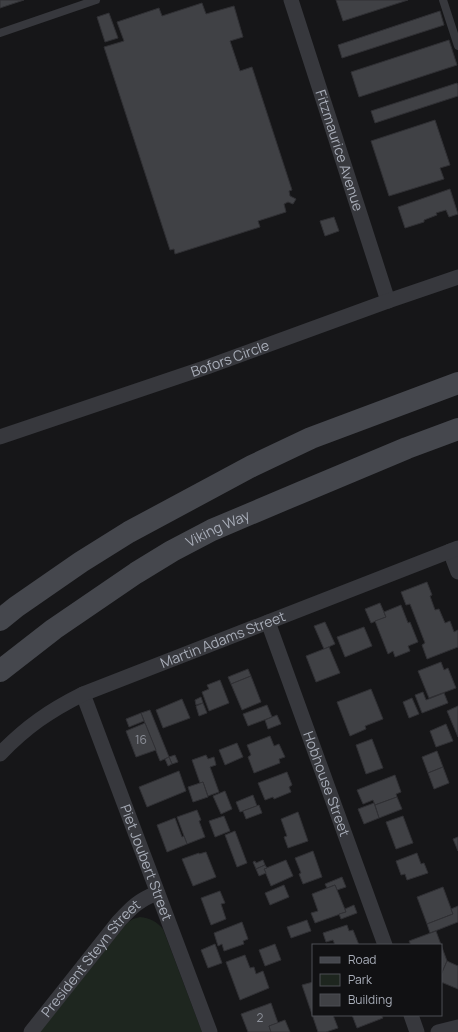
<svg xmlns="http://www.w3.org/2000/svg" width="458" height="1032" viewBox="0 0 458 1032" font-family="Manrope,sans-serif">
<rect width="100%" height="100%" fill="#161618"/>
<path fill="#1e261f" d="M140,917C150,918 156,921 163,929L202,1032H40L127,923L133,919Z"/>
<g fill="#404145" stroke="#303034">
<path d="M0,0H24L0,8Z"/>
<path d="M336,0H408L343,21Z"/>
<path d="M202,3L206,14L234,6L243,37L230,41L240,71L252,67L292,190L289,191L290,196L296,199L293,204L288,202L284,204L286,212L258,221L260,227L175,254L174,249L170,250L104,47L124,41L117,22L159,8L162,16Z"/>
<path d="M440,11L444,25L342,58L338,45Z"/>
<path d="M109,13L118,38L105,42L97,17Z"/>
<path d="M449,40L457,65L359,97L351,72Z"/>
<path d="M457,83L458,85V96L375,123L371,111Z"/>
<path d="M435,120L450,165L440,168L444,179L389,196L371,141Z"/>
<path d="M450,189L458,214L449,217L446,210L436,213L437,215L424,220V222L405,228L398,207Z"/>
<path d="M334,217L339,231L325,236L320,221Z"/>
<path d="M427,582L432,595L430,596L435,610L439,609L445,623L450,621L454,632L458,630V647L427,659L422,645L425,643L410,604L406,605L401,592Z"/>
<path d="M380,603L386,617L371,623L365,609Z"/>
<path d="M401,605L408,623L410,622L418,642L408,646L410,651L395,657L393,651L388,654L375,621L386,617L384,612Z"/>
<path d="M325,622L335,644L324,649L314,626Z"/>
<path d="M364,627L372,646L345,657L337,637Z"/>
<path d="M329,647L340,673L316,682L306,656Z"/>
<path d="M441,662L444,670L448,668L456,688L429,698L418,671Z"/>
<path d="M248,669L251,676L231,684L228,677Z"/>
<path d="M251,676L261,702L242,710L231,684Z"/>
<path d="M220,680L229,703L209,711L202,692L209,689L207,685Z"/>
<path d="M371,689L383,719L365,726L366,729L350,736L337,702Z"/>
<path d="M423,692L426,700L444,693L448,703L422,713L415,695Z"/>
<path d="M201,697L203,703L196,705L195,700Z"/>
<path d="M412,698L419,714L409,718L403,702Z"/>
<path d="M182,699L190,718L163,728L156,710Z"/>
<path d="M203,703L207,713L199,716L196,706Z"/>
<path d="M267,705L272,717L248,726L243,714Z"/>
<path d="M458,706V737L447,711Z"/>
<path d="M150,710L169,757L160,761L141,713Z"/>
<path d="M141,713L144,721L129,727L126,719Z"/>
<path d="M277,715L281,724L268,729L265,720Z"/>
<path d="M145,723L156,750L136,757L126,731Z"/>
<path d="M446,724L453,741L436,747L430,731Z"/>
<path d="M270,736L274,746L279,744L285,757L279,759L280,763L254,773L248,757L251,755L247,745Z"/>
<path d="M372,739L383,768L366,774L356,745Z"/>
<path d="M237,743L243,757L225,765L219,750Z"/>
<path d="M437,751L443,767L428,773L422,757Z"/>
<path d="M175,755L178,762L172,764L169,757Z"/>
<path d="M206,755L208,759L214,757L216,765L210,767L219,792L208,796L203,782L200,783L192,760Z"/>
<path d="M169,757L172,764L168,766L165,759Z"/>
<path d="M443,767L449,783L434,789L428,773Z"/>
<path d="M179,771L186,791L147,807L139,787Z"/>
<path d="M287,772L292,785L289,787L291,792L274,799L273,797L265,800L258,783Z"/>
<path d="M395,775L401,792L396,794L397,797L375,805L373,800L363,804L357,790Z"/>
<path d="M203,782L208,797L193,802L188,787Z"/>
<path d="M225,791L232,809L221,814L213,796Z"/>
<path d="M253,795L257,806L240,812L236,802Z"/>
<path d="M397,797L402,809L379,818L375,805Z"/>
<path d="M374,803L379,818L364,824L358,809Z"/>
<path d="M259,805L262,813L246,819L243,811Z"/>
<path d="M197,810L201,820L199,821L205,837L187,844L177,817Z"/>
<path d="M298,812L308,841L288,848L284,837L287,836L281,819Z"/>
<path d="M224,816L230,831L215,837L209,821Z"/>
<path d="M403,816L413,843L396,849L386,822Z"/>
<path d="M175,818L182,837L184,836L187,844L167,852L157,825Z"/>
<path d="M235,831L247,863L237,867L225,835Z"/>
<path d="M458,837V851L453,839Z"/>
<path d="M313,851L322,877L303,884L299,874L301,873L295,858Z"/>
<path d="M206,852L216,877L193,886L182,859L199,853V854Z"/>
<path d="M417,853L421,864L424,863L428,873L407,880L405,874L401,875L396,861Z"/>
<path d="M263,860L265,865L256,869L253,862L255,861L256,863Z"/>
<path d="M286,860L293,876L271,886L264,869Z"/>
<path d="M265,865L267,868L264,869L266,873L259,876L256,869Z"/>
<path d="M342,877L346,887L337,890L335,885L327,888L325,884Z"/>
<path d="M284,885L289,897L270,905L265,893Z"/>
<path d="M335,885L346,912L315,923L311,913L318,911L312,894Z"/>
<path d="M443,887L453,914L427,924L417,897Z"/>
<path d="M220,891L225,903L221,904L226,919L211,925L201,898Z"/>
<path d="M354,905L357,913L341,919L339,914L346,912L345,909Z"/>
<path d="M458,906V922L430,933L427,924L453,914L451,909Z"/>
<path d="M307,920L311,931L291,938L287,927Z"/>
<path d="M242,922L248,939L243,941L244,944L224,951L222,944L218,946L214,933Z"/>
<path d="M347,925L349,931L353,930L359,945H335L333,940L326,942L323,933Z"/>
<path d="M436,931L447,961L441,975V945H411L409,941Z"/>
<path d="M215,944L222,963L208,968L201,950Z"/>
<path d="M275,944L281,960L265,966L259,950Z"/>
<path d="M245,955L250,968L254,967L256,974L263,971L269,988L240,1000L226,962Z"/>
<path d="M447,961L458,966V989L441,982V975Z"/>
<path d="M313,982V1015H333L338,1028L326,1032H318L302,985Z"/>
<path d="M271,1003L278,1023L269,1026L271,1032H248L241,1014Z"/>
<path d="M352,1015H381L383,1018L357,1028Z"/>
<path d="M285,1020L290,1032H271L269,1026Z"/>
</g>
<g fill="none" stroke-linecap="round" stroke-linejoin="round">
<g stroke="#37383d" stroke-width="8">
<path d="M443,0L458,46"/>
<path d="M0,33L96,0"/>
</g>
<g stroke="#37383d" stroke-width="15">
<path id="s1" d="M291,0L388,301"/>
<path id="s2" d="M0,437L207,367L388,301L458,277"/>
<path d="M450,551L458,572"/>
<path id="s3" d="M268,622L385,945"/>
<path id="s4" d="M83,694L210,1032"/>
<path id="s5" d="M0,754C26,727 49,711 83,694L458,548"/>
<path d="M411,1015L417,1032"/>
<path id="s6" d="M31,1032L119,921C132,907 139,900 157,893"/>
<path d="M438,1032L458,1027"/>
</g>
<g stroke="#45474d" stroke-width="22">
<path d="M0,620L16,607L81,562L129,532L252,466L311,438L458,383"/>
<path id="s7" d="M0,671L54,629L136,573L172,551L212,530L302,492L407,448L458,429"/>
</g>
</g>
<g text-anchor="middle" stroke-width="3" stroke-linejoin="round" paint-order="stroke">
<g font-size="12" fill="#8e929b">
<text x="141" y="744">16</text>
<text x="260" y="1022">2</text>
</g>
<g font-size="14" fill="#a8adb8" stroke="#111113">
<text dy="5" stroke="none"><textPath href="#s1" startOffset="158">Fitzmaurice Avenue</textPath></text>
<text dy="5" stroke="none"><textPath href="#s2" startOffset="243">Bofors Circle</textPath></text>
<text dy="5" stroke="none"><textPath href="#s7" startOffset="261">Viking Way</textPath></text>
<text dy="5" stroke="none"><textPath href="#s5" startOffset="253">Martin Adams Street</textPath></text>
<text dy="5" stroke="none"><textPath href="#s3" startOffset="172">Hobhouse Street</textPath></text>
<text dy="5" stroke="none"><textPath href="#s4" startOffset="180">Piet Joubert Street</textPath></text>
<text dy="5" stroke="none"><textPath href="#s6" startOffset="95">President Steyn Street</textPath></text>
</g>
</g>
<rect x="312" y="944" width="130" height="72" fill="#111113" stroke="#4d4f55"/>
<rect x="320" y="957" width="20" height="6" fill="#45474d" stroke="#4d4f55"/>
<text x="348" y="964" font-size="12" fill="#a8adb8">Road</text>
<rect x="320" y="974" width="20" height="12" fill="#1e261f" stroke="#4d4f55"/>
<text x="348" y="984" font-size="12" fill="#a8adb8">Park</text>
<rect x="320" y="994" width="20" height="12" fill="#404145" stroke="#4d4f55"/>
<text x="348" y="1004" font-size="12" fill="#a8adb8">Building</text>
</svg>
